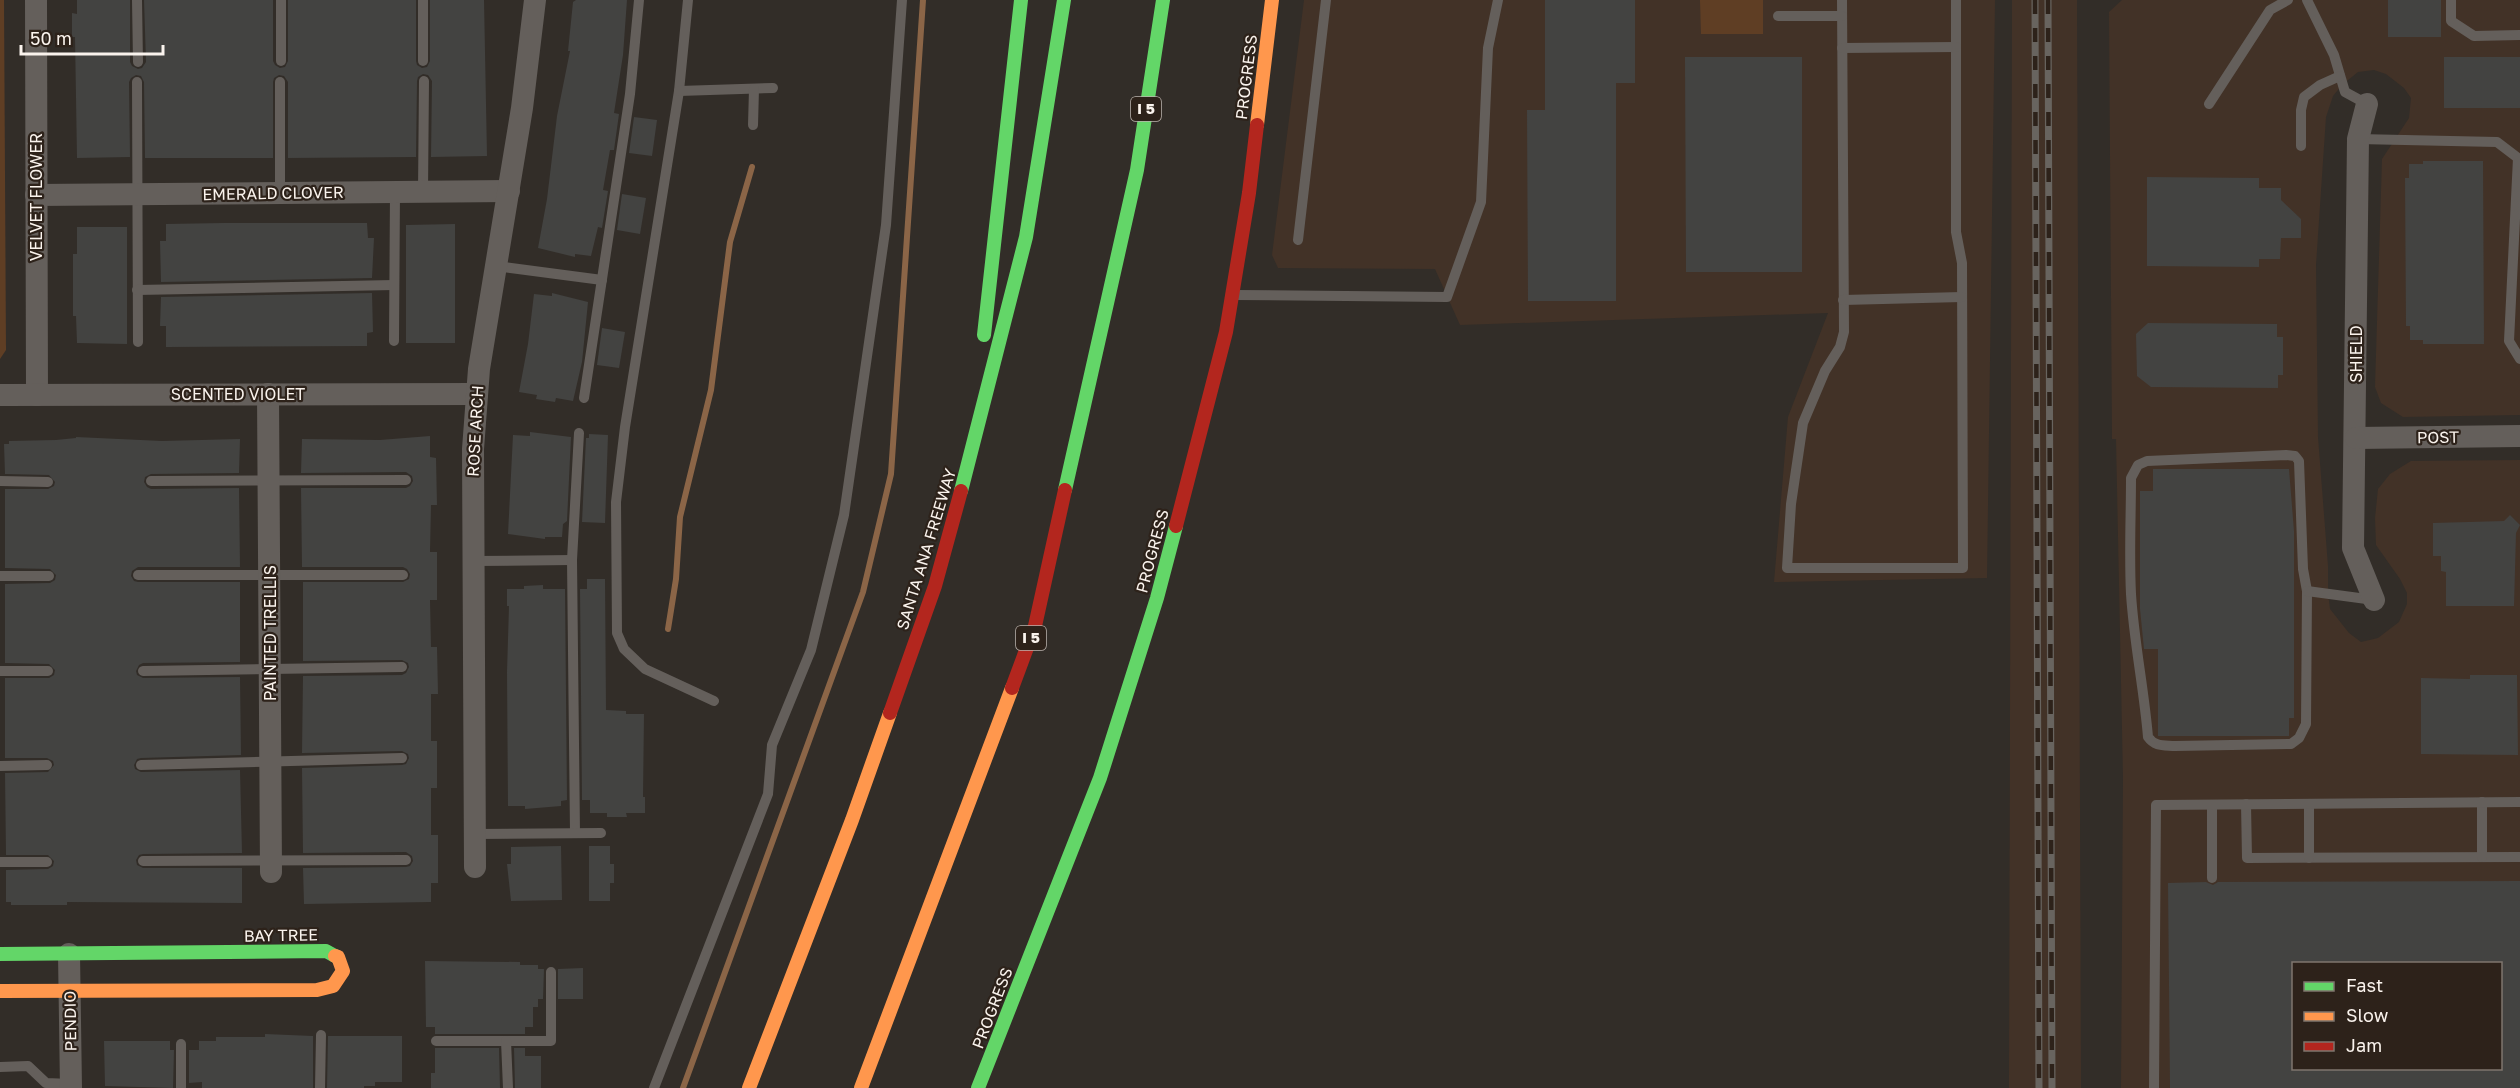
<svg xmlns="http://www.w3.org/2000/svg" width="2520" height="1088" viewBox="0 0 2520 1088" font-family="'Golos Text',sans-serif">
<rect width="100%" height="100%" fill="#322d28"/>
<g fill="#423227" fill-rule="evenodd">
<path d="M1304,0H1995L1987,578L1774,582L1788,417L1828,313L1460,325L1435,269L1278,268L1272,255Z"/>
<path d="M2012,0H2077L2081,1088H2009Z"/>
<path d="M2122,0H2520V415L2403,417L2381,403L2375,387L2382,159L2409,118L2411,98L2404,88L2386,74L2374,70L2358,72L2342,85L2333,96L2326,117L2316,265L2318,437L2328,566V593L2330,609L2349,633L2361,642L2378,638L2399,622L2407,604V593L2400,579L2376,545L2375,518L2378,489L2390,474L2411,461L2520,460V1088H2121L2123,778L2116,439H2112L2109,12ZM2294,964H2500V1068H2294Z"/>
</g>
<g fill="#5f3e24">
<path d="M0,0H4L6,350L0,359Z"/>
<path d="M1700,0H1763V34H1701Z"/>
</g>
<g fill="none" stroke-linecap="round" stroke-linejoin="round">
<g stroke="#8b6547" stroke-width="6">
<path d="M668,629L676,579L680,517L711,390L730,242L752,167"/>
<path d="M683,1088L863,592L891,474L923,0"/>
</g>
</g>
<g fill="#434341" fill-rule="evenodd">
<path d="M77,0H130V62L132,66L138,69L142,68L146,62L144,0H273V61L275,65L280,68L285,67L288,61V0H416V61L417,65L422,68L427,67L430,61V0H484L487,156L431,157L432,81L428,75L423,74L418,77L417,81L416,157L288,158V82L284,76L279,75L274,78L273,82V158H145L144,82L141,76L136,75L131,78L129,82L130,157L77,158L75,37H72V13L77,14Z"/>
<path d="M576,0H627L623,55L614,113L619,114L614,150H610L603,190L608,191L602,228L598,227L591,256L575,254V257L538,248L547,199L557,116L570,51H568L573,2Z"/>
<path d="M1545,0H1635V83H1616V301H1528L1527,110H1545Z"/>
<rect x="2388" y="0" width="53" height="37"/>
<path d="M1685,57H1802V272H1686Z"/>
<rect x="2444" y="57" width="76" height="51"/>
<path d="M634,117L657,120L652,156L629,153Z"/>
<path d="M2423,161H2483L2484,344H2423V340H2410V326H2406L2405,178H2409V164H2423Z"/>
<path d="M2147,177L2259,178V188H2281V200L2301,219V238H2281L2280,259H2259V267L2147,266Z"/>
<path d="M622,194L646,198L640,234L617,230Z"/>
<path d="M224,223H367L368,238H374L372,278L161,282L160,241H166V224Z"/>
<path d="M455,224V343H406V225Z"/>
<path d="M77,227H127V344L77,343L76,316H73V254H77Z"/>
<path d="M372,293L373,332L367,333V346L166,347V326H160L161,297Z"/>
<path d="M552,293L588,302L582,362L573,401L556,398L555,402L536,399L537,395L519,392L528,344L534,294L552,296Z"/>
<path d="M2148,323L2277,324V337H2283V375H2278V388L2151,387L2137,376L2136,334Z"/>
<path d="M602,328L625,332L619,368L597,365Z"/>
<path d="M530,432L571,437L567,521L563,524L562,537H545V539L508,534L513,435L530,436Z"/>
<path d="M589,434L608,435L605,523L582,522L586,438H589Z"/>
<path d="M430,436V457L436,458L437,505H431L430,552H437V600H430L431,647H437L438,694H431V741H437V788H431V835H438V883H431V902L304,904L303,868L406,867L410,866L413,861L412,856L406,852L303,853L302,768L402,765L406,764L409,758L408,754L402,751L302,753L303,676L402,675L406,673L409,667L408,663L402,660L303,661V582H403L409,579L410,574L407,569L403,567H302L301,488H406L410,486L413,481L412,476L406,472L301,473L302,439L380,440Z"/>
<path d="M76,437L162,441L240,439L239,473L151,474L145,477L144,482L147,487L151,489L239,488L240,567H138L132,571L131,576L134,581L138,582H240V662L143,663L139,665L136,671L137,675L143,678L240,677L241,755L141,758L137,759L134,765L135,769L141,772L240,770L242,853L143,854L139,855L136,860L137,865L143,868H242V903L67,902V905H11V902H6V870L48,869L53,866L54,861L48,855H6L5,773L48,772L54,765L53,761L47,758H5V678H49L54,675L55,670L49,664L5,663V584L50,583L55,580L56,575L50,569L5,568V489H48L54,486L55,482L49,475L5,474L4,444H9V441L56,440L76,438Z"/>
<path d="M2153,469H2289L2294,531V718H2289V736H2158V649H2144L2140,609V491H2153Z"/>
<path d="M2510,515L2520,525L2516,533L2514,606H2446V572L2441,571V556H2433V523L2504,521Z"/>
<path d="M587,579H605L606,710L626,711V714H644L643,797H645V813H626L627,817H607V813H590V800H582L580,589H587Z"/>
<path d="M543,585V589H565L567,800L561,801V806L525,809V806H508L507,672L509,606H507V589H524V586Z"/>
<path d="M2470,675H2517L2518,755L2421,754V678L2470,679Z"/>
<path d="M561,846L562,900L511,901L507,864H511V847Z"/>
<path d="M589,846H610V864H614V883H610V901H589Z"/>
<path d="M2520,881V1088H2170L2168,883L2206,882L2213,885L2218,882ZM2294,963H2500V1068H2294Z"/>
<path d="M425,961L520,962V965H538V969H544L543,999H538V1007H533V1027H525V1034H435V1027H426Z"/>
<path d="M583,968V999H558V969Z"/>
<path d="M265,1034L313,1036V1088H202V1082L189,1083V1050H199V1041H216V1037H265Z"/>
<path d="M328,1036H402V1082H375V1086H364V1088H327Z"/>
<path d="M104,1041H170V1050H174L173,1088L105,1086Z"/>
<path d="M435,1048H499L500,1088H431V1073H435Z"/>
<path d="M514,1048H525V1056H541V1088H515Z"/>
</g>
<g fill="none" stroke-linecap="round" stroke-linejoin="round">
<g stroke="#645f5b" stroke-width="10">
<path d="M137,0L138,62"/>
<path d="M688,0L679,91L625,427L616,502L617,633L624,649L645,669L714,701"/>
<path d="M1842,0L1844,332L1840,347L1825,371L1803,423L1791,504L1787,568H1963L1962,263L1956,232V0"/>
<path d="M2307,0L2334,55L2345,92L2367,104"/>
<path d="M2451,0V21L2474,36L2520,35"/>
<path d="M1778,16H1842"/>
<path d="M1842,48L1956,47"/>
<path d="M281,61V0"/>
<path d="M423,61V0"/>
<path d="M137,82L138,342"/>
<path d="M679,91L773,88"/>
<path d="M2209,104L2270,10L2288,0"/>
<path d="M753,125L754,89"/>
<path d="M2358,139L2497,142L2518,158L2509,341L2520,359"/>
<path d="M2301,146V110L2304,97L2320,85L2340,76"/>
<path d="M423,192L424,81"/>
<path d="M280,193V82"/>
<path d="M1298,240L1326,0"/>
<path d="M496,266L602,280"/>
<path d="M137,290L394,285"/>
<path d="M1235,295L1447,297L1481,202L1488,48L1498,0"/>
<path d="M1843,300L1962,297"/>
<path d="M394,341L395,192"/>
<path d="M584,398L630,94L639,0"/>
<path d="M2286,455L2295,456L2299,461L2303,569L2307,591L2306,724L2299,738L2291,744L2175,746C2164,745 2155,747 2148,737C2144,689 2134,642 2131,594C2129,555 2131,516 2131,478L2138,465L2147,461Z"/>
<path d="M0,481L48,482"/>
<path d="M151,481L406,480"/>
<path d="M474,561L572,560"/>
<path d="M138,575H403"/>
<path d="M0,576H49"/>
<path d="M2307,591L2374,600"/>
<path d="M0,671H48"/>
<path d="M143,671L402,667"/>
<path d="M141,765L402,758"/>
<path d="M0,766L47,765"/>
<path d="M2246,804L2247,858L2520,857"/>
<path d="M2309,804V858"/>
<path d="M2212,805V878"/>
<path d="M575,833L572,560L579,433"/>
<path d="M475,834L601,833"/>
<path d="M2482,857V802"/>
<path d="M143,861L406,860"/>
<path d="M0,862H47"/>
<path d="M436,1041H551V972"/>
<path d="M506,1041L508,1088"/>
<path d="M181,1044V1088"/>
<path d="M0,1067L28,1066L46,1083L71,1084"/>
<path d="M320,1088L321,1035"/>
<path d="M654,1088L768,794L772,745L811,650L844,515L886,225L902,0"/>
<path d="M2154,1088L2156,805L2520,802"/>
</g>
<g stroke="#645f5b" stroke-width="22">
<path d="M36,0L37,395"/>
<path d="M2367,104L2358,139L2353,548L2374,600"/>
<path d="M36,195L509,191"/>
<path d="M268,394L271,872"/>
<path d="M0,395L477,394"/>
<path d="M2356,438L2520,436"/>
<path d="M475,867L473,449L479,369L522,108L535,0"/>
<path d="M69,954L71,1088"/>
</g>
<g stroke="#63d668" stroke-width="14">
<path d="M984,335L1021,0"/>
<path d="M1065,490L1137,170L1163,0"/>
<path d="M961,491L1026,237L1064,0"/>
<path d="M0,954L326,951L335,956"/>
<path d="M978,1088L1100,778L1157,598L1176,526"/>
</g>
<g stroke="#ff974d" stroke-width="14">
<path d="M1257,125L1272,0"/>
<path d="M0,991L317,990L333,986L343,971L338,957L335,956"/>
<path d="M749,1088L852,820L890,713"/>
<path d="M861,1088L1012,688"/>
</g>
<g stroke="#b3261e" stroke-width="14">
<path d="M1176,526L1226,332L1249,193L1257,125"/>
<path d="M1012,688L1035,626L1065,490"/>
<path d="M890,713L935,586L961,491"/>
</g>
<g stroke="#68645f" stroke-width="7">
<g id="rail">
<path d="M2035,0L2039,1088"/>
<path d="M2048,0L2052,1088"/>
</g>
</g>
<use href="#rail" stroke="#2d221a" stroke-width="4.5" stroke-dasharray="14" stroke-linecap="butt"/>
</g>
<g text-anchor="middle" stroke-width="4.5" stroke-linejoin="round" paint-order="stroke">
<g fill="#2d221a" stroke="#bcb4ae" stroke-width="1.5">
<rect x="1131" y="97" width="30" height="24" rx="4.5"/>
<rect x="1016" y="626" width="30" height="24" rx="4.5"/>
</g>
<g font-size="15" font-weight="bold" fill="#faf3ed">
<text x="1146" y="114">I 5</text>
<text x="1031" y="643">I 5</text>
</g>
<g font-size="16" fill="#faf3ed" stroke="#2d221a">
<text transform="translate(1246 77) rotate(-83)" y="6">PROGRESS</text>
<text transform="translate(273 193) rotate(-1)" y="6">EMERALD CLOVER</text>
<text transform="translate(36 197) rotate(-90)" y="6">VELVET FLOWER</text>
<text transform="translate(2356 354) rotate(-90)" y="6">SHIELD</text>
<text x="238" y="400">SCENTED VIOLET</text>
<text transform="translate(475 431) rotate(-87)" y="6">ROSE ARCH</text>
<text transform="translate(2438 437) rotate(-1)" y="6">POST</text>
<text transform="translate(926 549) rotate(-73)" y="6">SANTA ANA FREEWAY</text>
<text transform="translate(1152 551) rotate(-75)" y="6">PROGRESS</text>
<text transform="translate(270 633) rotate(-90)" y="6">PAINTED TRELLIS</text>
<text transform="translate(281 935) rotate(-1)" y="6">BAY TREE</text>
<text transform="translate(992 1008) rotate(-69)" y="6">PROGRESS</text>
<text transform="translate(70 1021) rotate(-91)" y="6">PENDIO</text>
</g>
</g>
<rect x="2292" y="962" width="210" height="108" fill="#2d221a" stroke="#7f766e" stroke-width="1.5"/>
<rect x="2304" y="982" width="30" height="9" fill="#63d668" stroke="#7f766e" stroke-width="1.5"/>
<text x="2346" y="992" font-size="18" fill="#faf3ed">Fast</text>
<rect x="2304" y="1012" width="30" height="9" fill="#ff974d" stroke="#7f766e" stroke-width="1.5"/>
<text x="2346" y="1022" font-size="18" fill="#faf3ed">Slow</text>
<rect x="2304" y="1042" width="30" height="9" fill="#b3261e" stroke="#7f766e" stroke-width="1.5"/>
<text x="2346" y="1052" font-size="18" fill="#faf3ed">Jam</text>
<path d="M21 45v9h142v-9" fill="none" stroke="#faf3ed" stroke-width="3"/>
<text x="30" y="45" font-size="18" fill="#faf3ed" stroke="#2d221a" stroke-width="4.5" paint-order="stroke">50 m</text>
</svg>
